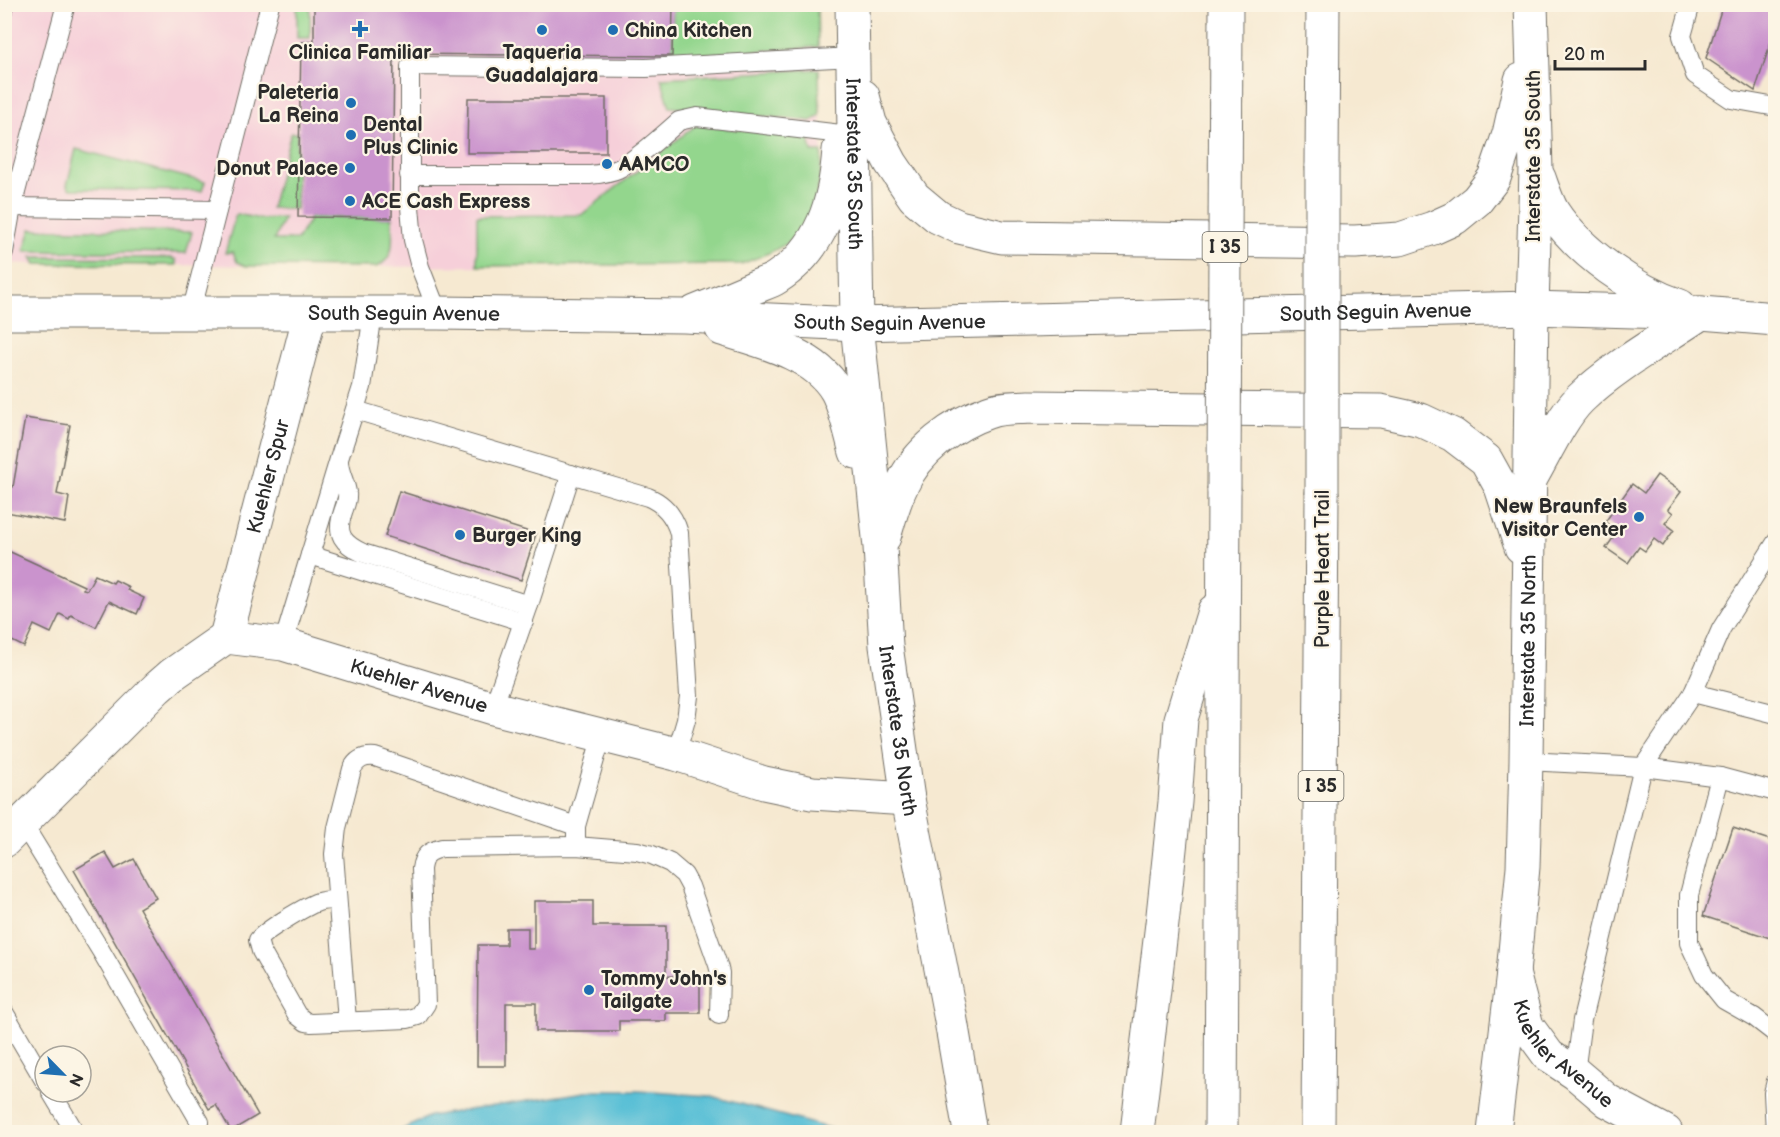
<svg xmlns="http://www.w3.org/2000/svg" width="1780" height="1137" viewBox="0 0 1780 1137" font-family="'Balsamiq Sans',sans-serif">
<rect width="100%" height="100%" fill="#fcf5e5"/>
<filter id="ink" filterUnits="userSpaceOnUse"><feTurbulence type="fractalNoise" baseFrequency=".0167" numOctaves="2"/><feDisplacementMap in="SourceGraphic" scale="12" xChannelSelector="R" yChannelSelector="G"/><feConvolveMatrix kernelMatrix="1 2 1 2 8 2 1 2 1" color-interpolation-filters="sRGB"/></filter>
<filter id="wash" filterUnits="userSpaceOnUse"><feTurbulence type="fractalNoise" baseFrequency=".008" numOctaves="4" result="noise"/><feDisplacementMap in="SourceGraphic" scale="24" xChannelSelector="R" yChannelSelector="G"/><feGaussianBlur stdDeviation="1.35" result="paint"/><feColorMatrix in="noise" values="0 0 0 0 0 0 0 0 0 0 0 0 0 0 0 0 0 1.4 0 .05"/><feComposite in="paint" operator="in"/></filter>
<g filter="url(#wash)">
<rect width="100%" height="100%" fill="#f6e9d1"/>
<path fill="#f6cfd9" d="M4,5H817L822,152L821,177L793,239L775,250L741,264L376,267L36,264L5,263Z"/>
<g fill="#93d68d" stroke="#5f805c" stroke-width="1.5">
<rect x="297" y="5" width="13" height="33"/>
<path d="M673,5H817L818,47L672,56Z"/>
<path d="M819,69L820,116L811,121L670,107L661,78Z"/>
<path d="M696,125L809,138L812,152H822C821,175 819,191 811,213C809,218 807,225 803,230C787,247 763,256 741,264L477,266V216L581,215Z"/>
<path d="M291,133H297L296,209L271,208Z"/>
<path d="M76,149L205,182L202,191L70,189L67,185Z"/>
<path d="M237,214L260,219L284,218L274,240H297L311,217L392,218C392,236 397,259 376,267L246,266L237,262L233,252L225,253L235,217Z"/>
<path d="M31,229L192,232L186,253L24,251Z"/>
<path d="M32,257L172,258L176,260V265L36,264Z"/>
</g>
<path fill="#59bfd6" stroke="#427580" stroke-width="1.5" d="M592,1091H638L711,1096L843,1132H398L430,1116Z"/>
<g id="blocks">
<g fill="#ca93cd">
<path d="M4,4H14L5,38H4Z"/>
<path d="M314,4H673L672,56L394,54L392,218L298,217L301,42H314Z"/>
<path d="M1723,4H1776V26L1755,91L1706,58Z"/>
<path d="M468,98H606V153H467Z"/>
<path d="M25,418L70,425L57,494L69,497L65,523L6,512L11,486L13,487Z"/>
<path d="M1657,475L1681,492L1668,509L1673,513L1665,523L1674,530L1663,546L1654,539L1645,551L1639,547L1628,563L1606,548L1618,531L1605,522L1632,484L1644,493Z"/>
<path d="M399,491L536,534L521,580L385,536Z"/>
<path d="M4,549L84,586L83,589L87,590L95,575L113,583L115,580L129,587L127,590L144,598L137,614L109,601L96,627L71,615L69,619L60,614L51,633L34,625L24,647L4,637Z"/>
<path d="M1733,828L1776,842V940L1703,916Z"/>
<path d="M105,852L115,869L134,859L156,898L139,908L258,1115L231,1131L216,1105L209,1109L74,870Z"/>
<path d="M534,901H593V926H666V976L700,977V1013H666V1021H619V1031H536V1003H506V1066H477L478,945H506V928H528V949H534Z"/>
</g>
</g>
</g>
<g filter="url(#ink)">
<use href="#blocks" fill-opacity="0" stroke="#726e65" stroke-width="1.5"/>
<g fill="none" stroke-linecap="round" stroke-linejoin="round">
<g stroke="#726e65" stroke-width="20">
<g id="service">
<path d="M1691,4L1682,36L1695,75L1731,99L1776,107"/>
<path d="M409,175H590C599,174 609,173 618,169C636,160 663,135 679,121L697,117L841,134"/>
<path d="M12,207L217,210"/>
<path d="M4,252L12,207L66,4"/>
<path d="M191,313L270,4"/>
<path d="M438,313L420,267L413,240L410,207V66L646,68L853,57"/>
<path d="M355,410L648,497C665,504 674,516 679,533L689,696L686,720L676,754"/>
<path d="M339,461C339,473 346,482 347,493C348,500 345,506 343,512C335,534 343,544 363,553L529,605"/>
<path d="M310,555L524,622"/>
<path d="M283,644L339,459L362,387L373,314"/>
<path d="M1693,693L1776,714"/>
<path d="M493,708L529,605L571,474"/>
<path d="M1526,761L1643,767L1720,777L1776,792"/>
<path d="M1720,777L1689,895V943L1704,975L1724,1000L1754,1017L1776,1034"/>
<path d="M23,824L101,951L200,1122"/>
<path d="M576,838V826L602,735"/>
<path d="M337,900C331,900 324,900 318,902C306,906 264,931 258,940L261,951L297,1015L306,1022L311,1023L408,1019L418,1016L426,1004L421,869C423,855 429,851 442,848L576,846L637,851L652,855L670,863L684,875L690,886L718,965L720,973L719,1015"/>
<path d="M4,1012L45,1082"/>
<path d="M347,1021L334,854L337,828L352,769C357,759 364,756 375,757L576,826"/>
<path d="M1575,1073L1582,1020L1643,767L1693,693L1721,629L1776,542"/>
<path d="M51,1092L75,1132"/>
<path d="M1775,1132L1773,1093L1776,1081"/>
</g>
</g>
<g stroke="#726e65" stroke-width="35">
<g id="minor">
<path id="s1" d="M226,637L310,314"/>
<path id="s2" d="M4,841L157,688L173,674L226,637L283,644L493,708L676,754L764,783L812,793L908,799"/>
<path id="s3" d="M1513,973L1527,1026L1549,1056L1575,1073L1608,1101L1666,1132"/>
</g>
</g>
<g stroke="#726e65" stroke-width="35">
<g id="secondary">
<path id="s4" d="M852,4L857,324L880,547L886,646L908,799L950,1015L970,1132"/>
<path d="M863,96L870,123L891,163L914,197L938,217L959,227L1002,237L1355,242L1400,239L1433,228L1455,218L1477,200L1494,178L1509,134L1521,80"/>
<path d="M1539,178C1543,189 1547,202 1553,212C1579,252 1635,291 1680,306"/>
<path d="M695,312C715,304 735,296 755,287C762,284 770,282 776,278C822,249 835,202 839,150"/>
<path id="s5" d="M4,313H438L684,316L857,324L1532,308L1701,313L1776,319"/>
<path d="M722,329C760,341 814,353 836,390C845,406 851,434 856,452"/>
<path d="M1531,478C1545,454 1561,418 1580,399C1613,367 1663,339 1701,313"/>
<path d="M884,537C889,520 894,501 902,485C917,451 953,424 988,412C1000,407 1016,408 1029,407L1381,411L1421,420L1453,435L1486,460L1501,487L1521,547"/>
<path id="s6" d="M1513,973L1523,867L1526,761L1532,308L1536,170L1531,4"/>
</g>
</g>
<g stroke="#726e65" stroke-width="35">
<g id="motorway">
<path d="M1322,167L1323,4"/>
<path d="M1137,1132L1163,915L1175,802L1181,719L1214,611"/>
<path d="M1221,1132L1224,490"/>
<path d="M1318,1132L1322,494"/>
<path d="M1494,1132L1513,973"/>
</g>
</g>
<use href="#service" stroke="#fff" stroke-width="18"/>
<use href="#minor" stroke="#fff" stroke-width="33"/>
<use href="#secondary" stroke="#fff" stroke-width="33"/>
<use href="#motorway" stroke="#fff" stroke-width="33"/>
<g stroke="#726e65" stroke-width="35" stroke-linecap="butt">
<g id="motorway-bridge">
<path d="M1322,167V494"/>
<path d="M1224,490L1226,4"/>
</g>
</g>
<use href="#motorway-bridge" stroke="#fff" stroke-width="33"/>
</g>
</g>
<g fill="#1f6fb2" stroke="#fcf5e5" stroke-width="2">
<path d="M357 20h6v6h6v6h-6v6h-6v-6h-6v-6h6z"/>
<circle cx="542" cy="30" r="6"/>
<circle cx="613" cy="30" r="6"/>
<circle cx="351" cy="103" r="6"/>
<circle cx="351" cy="135" r="6"/>
<circle cx="607" cy="164" r="6"/>
<circle cx="350" cy="168" r="6"/>
<circle cx="350" cy="201" r="6"/>
<circle cx="1639" cy="517" r="6"/>
<circle cx="460" cy="535" r="6"/>
<circle cx="589" cy="990" r="6"/>
</g>
<g text-anchor="middle" stroke-width="4.5" stroke-linejoin="round" paint-order="stroke">
<g fill="#fcf5e5" stroke="#6a6863" stroke-width="1.5">
<rect x="1202.5" y="232" width="45" height="30" rx="4.5"/>
<rect x="1298.5" y="771" width="45" height="30" rx="4.5"/>
</g>
<g font-size="18" font-weight="bold" fill="#2b2b2b">
<text x="1225" y="253">I 35</text>
<text x="1321" y="792">I 35</text>
</g>
<g font-size="20" font-weight="bold" fill="#2b2b2b" stroke="#fcf5e5" text-anchor="start">
<text x="625" y="37">China Kitchen</text>
<text x="360" y="59" text-anchor="middle">Clinica Familiar</text>
<text x="542" y="59" text-anchor="middle">Taqueria<tspan x="542" dy="23">Guadalajara</tspan></text>
<text x="339" y="99" text-anchor="end">Paleteria<tspan x="339" dy="23">La Reina</tspan></text>
<text x="363" y="131">Dental<tspan x="363" dy="23">Plus Clinic</tspan></text>
<text x="619" y="171">AAMCO</text>
<text x="338" y="175" text-anchor="end">Donut Palace</text>
<text x="362" y="208">ACE Cash Express</text>
<text x="1627" y="513" text-anchor="end">New Braunfels<tspan x="1627" dy="23">Visitor Center</tspan></text>
<text x="472" y="542">Burger King</text>
<text x="601" y="985">Tommy John's<tspan x="601" dy="23">Tailgate</tspan></text>
</g>
<g font-size="20" fill="#2b2b2b" stroke="#fcf5e5">
<text transform="translate(1533 156) rotate(-90)" y="7">Interstate 35 South</text>
<text dy="7" stroke="none"><textPath href="#s4" startOffset="160">Interstate 35 South</textPath></text>
<text dy="7" stroke="none"><textPath href="#s5" startOffset="1372">South Seguin Avenue</textPath></text>
<text dy="7" stroke="none"><textPath href="#s5" startOffset="400">South Seguin Avenue</textPath></text>
<text dy="7" stroke="none"><textPath href="#s5" startOffset="886">South Seguin Avenue</textPath></text>
<text dy="7" stroke="none"><textPath href="#s1" startOffset="166">Kuehler Spur</textPath></text>
<text transform="translate(1322 569) rotate(-90)" y="7">Purple Heart Trail</text>
<text dy="7" stroke="none"><textPath href="#s6" startOffset="333">Interstate 35 North</textPath></text>
<text dy="7" stroke="none"><textPath href="#s2" startOffset="502">Kuehler Avenue</textPath></text>
<text dy="7" stroke="none"><textPath href="#s4" startOffset="729">Interstate 35 North</textPath></text>
<text dy="7" stroke="none"><textPath href="#s3" startOffset="99">Kuehler Avenue</textPath></text>
</g>
</g>
<rect width="1780" height="1137" fill="none" stroke="#fcf5e5" stroke-width="24"/>
<g transform="translate(63 1074) rotate(115)"><circle r="28" fill="#fcf5e5" stroke="#a8a49b" stroke-width="1.5"/>
<path d="M0-4.5L10 22L0 15L-10 22Z" fill="#1f6fb2"/>
<text y="-9" font-size="16" font-weight="bold" text-anchor="middle" fill="#2b2b2b">N</text>
</g>
<path d="M1555 60v9h90v-9" fill="none" stroke="#2b2b2b" stroke-width="3"/>
<text x="1564" y="60" font-size="18" fill="#2b2b2b" stroke="#fcf5e5" stroke-width="4.5" paint-order="stroke">20 m</text>
</svg>
